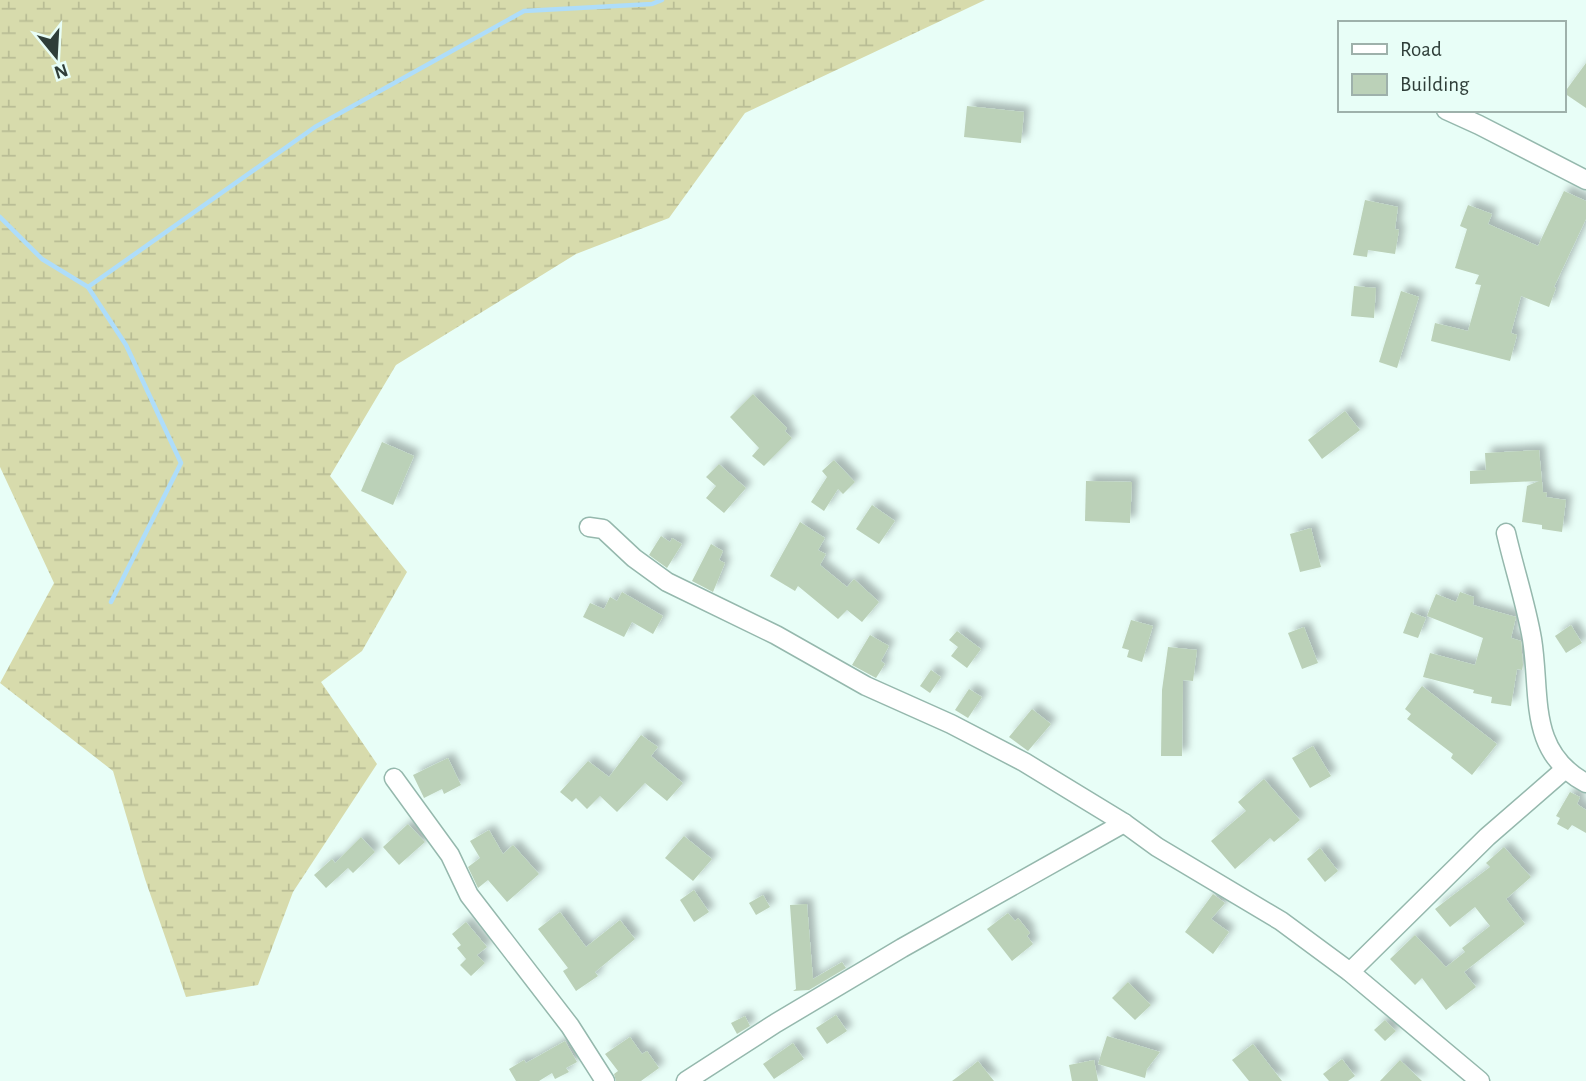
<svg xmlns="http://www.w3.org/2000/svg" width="1586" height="1081" viewBox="0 0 1586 1081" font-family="'Alegreya Sans',sans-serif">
<defs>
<pattern id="wetland-marsh" width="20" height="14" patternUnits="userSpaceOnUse" patternTransform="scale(1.75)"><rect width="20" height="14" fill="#d7dbac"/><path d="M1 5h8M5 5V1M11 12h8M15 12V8" fill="none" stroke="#b9bd95"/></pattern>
<filter id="shadow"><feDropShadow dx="6" dy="-6" stdDeviation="3.5" flood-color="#0004"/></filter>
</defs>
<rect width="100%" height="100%" fill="#e8fef7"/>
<path fill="url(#wetland-marsh)" d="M0,0H985L745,113L669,218L576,254L396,365L330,476L407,572L362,651L321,682L377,764L293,892L258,985L186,997L145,879L113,771L0,683L54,583L0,467Z"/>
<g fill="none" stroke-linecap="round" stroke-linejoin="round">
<g stroke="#aeddfa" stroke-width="4.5">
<path d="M0,217L42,259L88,287L126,345L181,463L111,602"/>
<path d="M88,287L315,127L524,11L652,4L662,0"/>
</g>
</g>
<g fill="#bbd1b8" filter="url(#shadow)">
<path d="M1586,63V108L1564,93Z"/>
<path d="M967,106L1024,112L1021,143L964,137Z"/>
<path d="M1564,191L1586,201V219L1554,287L1556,288L1549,307L1521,296L1511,333L1517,335L1510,361L1431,341L1435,323L1468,331L1481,285L1475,284L1479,275L1455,268L1467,229L1460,226L1468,205L1492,214L1488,224L1538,246Z"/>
<path d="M1365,200L1398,207L1395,229L1399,230L1395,254L1368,250L1367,257L1353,255Z"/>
<path d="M1354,286L1376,288L1374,318L1351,316Z"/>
<path d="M1401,291L1419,297L1397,368L1379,362Z"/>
<path d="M753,394L787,428L785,431L792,438L764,466L752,456L759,448L730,417Z"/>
<path d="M1345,411L1360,430L1322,459L1308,440Z"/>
<path d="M382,442L414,456L393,505L361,491Z"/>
<path d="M1539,450L1543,492L1547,493L1546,497L1566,500L1562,532L1542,529V525L1522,522L1527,486L1539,481L1470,484V471L1486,470L1485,453Z"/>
<path d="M834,460L855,482L843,494L838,489L824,511L811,502L827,477L822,471Z"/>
<path d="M719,464L746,488L724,513L706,498L716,486L706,477Z"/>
<path d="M1086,481L1132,482L1130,523L1085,521Z"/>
<path d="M872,505L895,521L879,544L856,529Z"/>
<path d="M800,522L825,538L818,550L826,554L820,565L847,587L854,579L879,602L862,622L847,610L838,619L798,586L795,591L770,576Z"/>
<path d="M1311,528L1321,567L1300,572L1290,534Z"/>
<path d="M661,536L670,542L672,538L682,544L667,568L649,555Z"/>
<path d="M711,544L723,551L719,560L725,563L713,592L692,581Z"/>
<path d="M622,592L663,616L653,634L632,622L624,637L583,617L590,603L604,609L610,597L617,601Z"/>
<path d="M1460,592L1474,597L1473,605L1516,617L1511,638L1521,641L1523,665L1522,670L1517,669L1511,706L1491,703L1492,697L1473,693L1474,690L1423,677L1430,653L1475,665L1483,638L1427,616L1436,594L1456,602Z"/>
<path d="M1411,612L1426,618L1418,638L1403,633Z"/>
<path d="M1131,620L1153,626L1142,662L1127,657L1129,650L1122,648Z"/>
<path d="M1571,625L1582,643L1566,653L1555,636Z"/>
<path d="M1304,627L1318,663L1302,669L1288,633Z"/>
<path d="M957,631L981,649L967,668L951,656L958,647L949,640Z"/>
<path d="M870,635L889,646L881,661L885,664L876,678L852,665Z"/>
<path d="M1168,647L1197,650L1193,681L1183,680L1182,756H1161L1162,690Z"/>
<path d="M931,670L941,677L930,693L920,686Z"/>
<path d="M1422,686L1497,744L1472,775L1451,758L1453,754L1407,719L1411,714L1405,709Z"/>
<path d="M969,689L982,697L968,718L955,710Z"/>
<path d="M1032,709L1051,724L1028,751L1009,737Z"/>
<path d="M641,735L658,747L651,756L683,783L667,801L645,783L617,812L600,796L587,809L576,798L572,802L560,792L588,761L609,777Z"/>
<path d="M1313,746L1331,776L1310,788L1292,758Z"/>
<path d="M448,758L461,785L444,794L442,789L424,798L413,775Z"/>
<path d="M1264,779L1300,820L1274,842L1270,838L1235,869L1211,841L1246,811L1238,802Z"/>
<path d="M1570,792L1580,797L1577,804L1586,810V833L1572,825L1568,830L1557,824L1560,818L1556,816Z"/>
<path d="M408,824L425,842L399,865L383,847Z"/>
<path d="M489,830L503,854L513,845L539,874L507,902L488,880L478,888L468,867L480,858L470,841Z"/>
<path d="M684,836L712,859L693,881L665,858Z"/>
<path d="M361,837L375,852L353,873L348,868L326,888L314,875L332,859L335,863Z"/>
<path d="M1504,847L1531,877L1506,899L1525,924L1464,972L1476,987L1446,1010L1422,978L1415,985L1390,959L1415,935L1446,967L1465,952L1462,948L1490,926L1475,907L1450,927L1435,909L1490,867L1486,863Z"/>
<path d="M1320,848L1338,871L1325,882L1307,859Z"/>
<path d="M694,890L709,912L694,922L680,900Z"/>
<path d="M1213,894L1225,903L1211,919L1229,932L1213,954L1185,932Z"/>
<path d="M763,895L770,907L756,915L749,903Z"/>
<path d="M807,904L813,979L842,962L846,968L809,990L793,991L796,989L790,905Z"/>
<path d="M560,912L586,947L620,920L635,939L595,972L598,976L576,991L563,971L568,968L538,929Z"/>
<path d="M1008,913L1015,921L1018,918L1030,933L1027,936L1033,944L1012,961L987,929Z"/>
<path d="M466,922L487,947L477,955L485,963L471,976L460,965L466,959L457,948L461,945L452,934Z"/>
<path d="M1128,982L1151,1005L1135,1020L1112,998Z"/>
<path d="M836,1015L847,1031L827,1044L816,1028Z"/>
<path d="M745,1016L750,1026L737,1034L731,1023Z"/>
<path d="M1385,1020L1396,1031L1385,1041L1374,1030Z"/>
<path d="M1107,1036L1160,1052L1147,1069L1145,1078L1098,1064Z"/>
<path d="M630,1037L642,1054L647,1051L659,1068L641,1081H616L614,1074L618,1071L605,1054Z"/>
<path d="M565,1041L577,1062L566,1068L569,1072L555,1079L552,1073L539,1081H516L509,1069L524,1060L526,1063Z"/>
<path d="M793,1043L804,1059L774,1079L763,1064Z"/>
<path d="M1253,1044L1282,1081H1249L1232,1060Z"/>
<path d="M1342,1059L1355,1076L1348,1081H1329L1323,1074Z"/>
<path d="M1094,1060L1098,1081H1072L1069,1065Z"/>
<path d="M1400,1060L1422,1081H1380Z"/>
<path d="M978,1061L994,1081H952L972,1066Z"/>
</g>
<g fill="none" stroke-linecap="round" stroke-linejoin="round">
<g stroke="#95b8ad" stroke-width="21">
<g id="street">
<path d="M1446,110L1479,125L1586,180"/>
<path d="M589,527L603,529L634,558L667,582L776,635L866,686L951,724L1024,762L1124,823L1157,847L1281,921L1350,972L1480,1081"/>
<path d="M1506,533C1514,568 1526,604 1532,639C1541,694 1527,752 1586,783"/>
<path d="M394,778L450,855L469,895L570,1026L605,1081"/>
<path d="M1350,972L1487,837L1564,770"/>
<path d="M686,1081L776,1023L902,948L1124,823"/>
</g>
</g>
<use href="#street" stroke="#fff" stroke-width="18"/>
</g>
<rect x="1338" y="21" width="228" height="91" fill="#e8fef7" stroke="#9eb1ab" stroke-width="2"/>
<rect x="1352" y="44" width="35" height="10" fill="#ffffff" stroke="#9eb1ab" stroke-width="2"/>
<text x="1400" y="56" font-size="21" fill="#2f3e39">Road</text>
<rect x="1352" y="74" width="35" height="21" fill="#bbd1b8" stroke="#9eb1ab" stroke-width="2"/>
<text x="1400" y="91" font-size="21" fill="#2f3e39">Building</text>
<g transform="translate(56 56) rotate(162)" stroke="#e8fef7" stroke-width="5" paint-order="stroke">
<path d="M0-5L12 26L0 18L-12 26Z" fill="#2f3e39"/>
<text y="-10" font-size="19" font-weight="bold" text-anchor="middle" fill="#2f3e39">N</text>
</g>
</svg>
